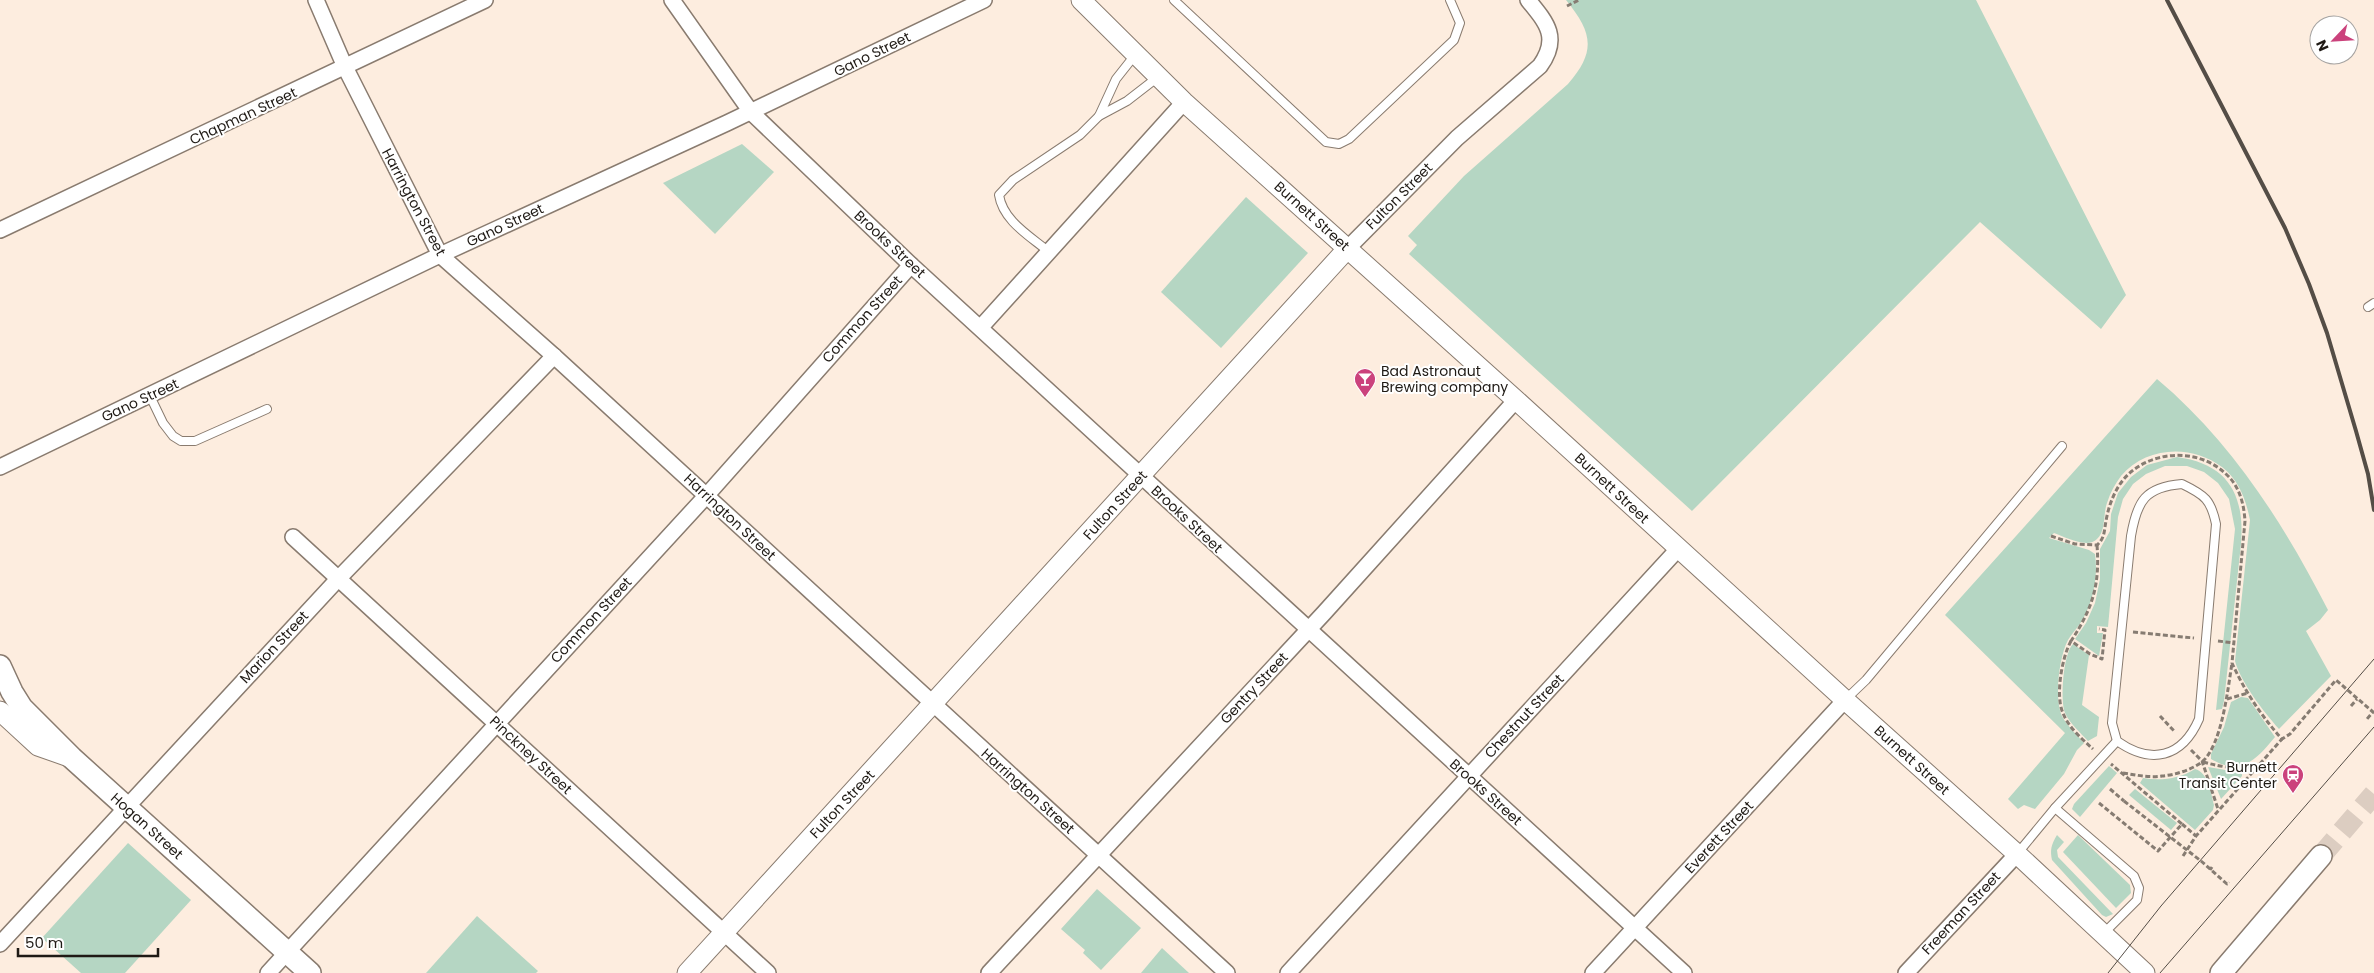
<svg xmlns="http://www.w3.org/2000/svg" width="2374" height="973" viewBox="0 0 2374 973" font-family="Poppins,sans-serif">
<rect width="100%" height="100%" fill="#fdeddf"/>
<g fill="#b5d6c3">
<path d="M1566,0H1976L2126,295L2101,329L1980,222L1692,511L1409,254L1417,245L1408,236L1464,176L1568,84C1597,51 1592,32 1566,0Z"/>
<path d="M742,144L774,172L715,234L663,183Z"/>
<path d="M1246,197L1308,253L1221,348L1161,292Z"/>
<path d="M2157,379C2231,441 2284,524 2328,610L2320,620L2306,631L2331,676L2279,729C2264,712 2241,683 2235,661L2250,520C2246,500 2239,480 2222,467C2192,444 2146,446 2121,476C2115,484 2110,493 2107,503C2103,514 2106,531 2097,539C2088,549 2065,537 2054,533L2049,538L2089,550L2095,554C2098,574 2094,597 2085,615C2081,624 2073,632 2068,640C2059,657 2054,699 2062,716C2067,726 2077,735 2084,743L2077,750L2064,774L2035,809L2024,805L2018,809L2008,799L2065,733L1945,615Z"/>
<path d="M2177,457C2229,464 2245,496 2241,544L2224,701L2222,709L2216,710L2235,529L2229,499L2218,483L2204,472L2187,466H2165L2146,474L2133,484L2123,499L2118,517L2108,627L2097,626V633H2103L2099,656L2075,639L2086,623L2095,603L2100,579V549L2110,531L2111,514L2118,493L2131,477L2147,465Z"/>
<path d="M2073,644L2089,655L2082,705L2099,717L2097,736L2088,741C2080,732 2070,724 2065,713C2060,700 2063,654 2073,644Z"/>
<path d="M2241,697L2248,698L2275,737C2257,759 2241,777 2211,759V754L2224,727L2231,702Z"/>
<path d="M2109,766L2117,773L2080,817L2072,809L2074,804Z"/>
<path d="M2208,767C2220,769 2231,771 2242,773V776L2221,799Z"/>
<path d="M2195,769C2208,772 2211,793 2214,805L2213,810L2195,830L2140,783L2143,778C2161,781 2179,779 2195,769Z"/>
<path d="M2135,789L2177,823L2171,830L2129,795Z"/>
<path d="M2057,835L2064,842L2057,850L2058,857L2113,914L2106,917L2102,915L2052,860C2050,850 2051,845 2057,835Z"/>
<path d="M2078,835L2130,885L2131,893L2116,908L2063,852Z"/>
<path d="M128,843L191,900L125,973H81L42,938Z"/>
<path d="M1097,889L1141,928L1101,970L1083,953L1085,950L1061,929Z"/>
<path d="M477,916L538,971L536,973H426Z"/>
<path d="M1162,948L1189,973H1141Z"/>
</g>
<g fill="none" stroke-linecap="round" stroke-linejoin="round">
<path stroke="#dccdc1" stroke-width="21" stroke-dasharray="21 11" stroke-linecap="butt" d="M2321,856L2374,794"/>
<g stroke="#897b6f" stroke-width="10">
<g id="service">
<path d="M1174,0L1326,142L1339,144L1349,139L1454,40L1460,23L1450,0"/>
<path d="M1099,116L1127,101L1158,77"/>
<path d="M1049,252C1030,236 1003,221 999,195L1013,180L1080,135L1099,116L1116,79L1135,55"/>
<path d="M2368,307L2374,303"/>
<path d="M150,396L163,423L173,436L181,441H195L267,409"/>
<path d="M2182,484C2205,495 2211,500 2216,524L2199,719C2182,758 2151,765 2117,741L2112,723L2131,536C2137,501 2145,487 2182,484Z"/>
<path d="M1845,700L1866,680L2062,446"/>
<path d="M2055,808L2134,876L2139,888L2137,900L2103,934"/>
<path d="M2017,854L2055,808L2117,741"/>
</g>
</g>
<g stroke="#897b6f" stroke-width="18">
<g id="minor">
<path d="M316,0L345,67L440,255L554,356L1227,973"/>
<path d="M672,0L751,112L911,265L1684,973"/>
<path d="M0,230L485,0"/>
<path d="M1348,248L1457,138L1540,66C1560,38 1547,23 1528,0"/>
<path d="M981,327L1184,102"/>
<path d="M0,467L440,255L727,123L984,0"/>
<path d="M293,537L768,973"/>
<path d="M0,944L338,579L554,356"/>
<path d="M268,973L707,495L911,265"/>
<path d="M989,973L1324,613L1516,400"/>
<path d="M1288,973L1678,549"/>
<path d="M1593,973L1845,700"/>
<path d="M1906,973L2017,854"/>
</g>
</g>
<g stroke="#897b6f" stroke-width="21">
<g id="tertiary">
<path d="M1081,0L1184,102L1516,400L1845,700L2017,854L2145,973"/>
<path d="M0,711L38,746L72,758"/>
<path d="M687,973L1348,248"/>
</g>
</g>
<g stroke="#897b6f" stroke-width="24">
<g id="secondary">
<path d="M0,666L12,692L22,708L72,758L310,973"/>
<path d="M2221,973L2321,856"/>
</g>
</g>
<g stroke="#867c72" stroke-width="3" stroke-dasharray="5 2.5" stroke-linecap="butt">
<path d="M1567,6L1579,0"/>
<path d="M2051,536L2075,544L2097,545C2105,538 2104,531 2106,521C2109,503 2117,483 2132,471C2160,449 2202,450 2227,475C2240,487 2244,505 2245,521L2232,663C2244,690 2262,717 2282,739L2290,734L2336,680L2373,712L2367,719"/>
<path d="M2097,545C2100,584 2093,608 2071,641L2090,654L2102,659L2105,630L2099,629"/>
<path d="M2133,632L2194,638"/>
<path d="M2071,641C2062,657 2055,696 2063,713C2068,727 2082,739 2093,749"/>
<path d="M2218,641L2234,643"/>
<path d="M2227,699L2248,693"/>
<path d="M2351,706L2357,699"/>
<path d="M2160,716L2175,732"/>
<path d="M2191,750L2202,761L2218,809"/>
<path d="M2203,762C2222,767 2237,770 2258,765"/>
<path d="M2123,773C2136,775 2149,778 2162,776C2175,775 2191,770 2202,762C2222,745 2228,688 2232,663"/>
<path d="M2110,789L2124,801"/>
<path d="M2099,803L2158,851L2182,824L2111,764"/>
<path d="M2182,824L2196,836"/>
<path d="M2183,856L2196,836L2282,739"/>
<path d="M2210,870L2212,867"/>
</g>
<use href="#service" stroke="#fff" stroke-width="8"/>
<use href="#minor" stroke="#fff" stroke-width="15"/>
<use href="#tertiary" stroke="#fff" stroke-width="19"/>
<use href="#secondary" stroke="#fff" stroke-width="21"/>
<g stroke="#544d46" stroke-width="1">
<path d="M2108,973L2161,906L2374,659"/>
<path d="M2160,973L2374,727"/>
</g>
<path stroke="#544d46" stroke-width="4" d="M2167,0L2285,228L2309,284L2327,333L2356,431L2368,474L2374,510"/>
<path stroke="#867c72" stroke-width="3" stroke-dasharray="5 2.5" stroke-linecap="butt" d="M2124,801L2201,861L2227,884L2229,882"/>
</g>
<defs>
<g id="bar-pin" transform="scale(1.125)"><path d="M0 17L-7.5 6A9.5 9.5 0 1 1 7.5 6Z" fill="#cb427c" stroke="#fff"/><path d="M-6-5H6L.8 .8V4.5H3.5V6h-7V4.5H-.8V.8Z" fill="#fff"/></g>
<g id="station-pin" transform="scale(1.125)"><path d="M0 17L-7.5 6A9.5 9.5 0 1 1 7.5 6Z" fill="#cb427c" stroke="#fff"/><path d="M-3-6H3Q5-6 5-4V2Q5 4 3 4L4.5 6H3L1.5 4h-3L-3 6H-4.5L-3 4Q-5 4-5 2V-4Q-5-6-3-6ZM-3.5-4v3h7v-3ZM-3.5 1v1.5H-2V1ZM2 1v1.5H3.5V1Z" fill="#fff"/></g>
</defs>
<g fill-rule="evenodd">
<use href="#bar-pin" x="1365" y="379"/>
<use href="#station-pin" x="2293" y="775"/>
</g>
<g text-anchor="middle" stroke-width="4" stroke-linejoin="round" paint-order="stroke">
<g font-size="14" fill="#1f1a15" stroke="#fff">
<text transform="translate(872 54) rotate(-26)" y="5">Gano Street</text>
<text transform="translate(243 116) rotate(-25)" y="5">Chapman Street</text>
<text transform="translate(1399 196) rotate(-45)" y="5">Fulton Street</text>
<text transform="translate(414 202) rotate(62)" y="5">Harrington Street</text>
<text transform="translate(1312 216) rotate(42)" y="5">Burnett Street</text>
<text transform="translate(505 225) rotate(-25)" y="5">Gano Street</text>
<text transform="translate(890 244) rotate(43)" y="5">Brooks Street</text>
<text transform="translate(862 319) rotate(-48)" y="5">Common Street</text>
<text transform="translate(140 400) rotate(-25)" y="5">Gano Street</text>
<text transform="translate(1612 488) rotate(43)" y="5">Burnett Street</text>
<text transform="translate(1115 505) rotate(-48)" y="5">Fulton Street</text>
<text transform="translate(730 517) rotate(43)" y="5">Harrington Street</text>
<text transform="translate(1187 519) rotate(43)" y="5">Brooks Street</text>
<text transform="translate(591 620) rotate(-47)" y="5">Common Street</text>
<text transform="translate(274 647) rotate(-47)" y="5">Marion Street</text>
<text transform="translate(1254 688) rotate(-47)" y="5">Gentry Street</text>
<text transform="translate(1524 716) rotate(-47)" y="5">Chestnut Street</text>
<text transform="translate(531 755) rotate(43)" y="5">Pinckney Street</text>
<text transform="translate(1912 760) rotate(42)" y="5">Burnett Street</text>
<text transform="translate(1028 791) rotate(42)" y="5">Harrington Street</text>
<text transform="translate(1486 792) rotate(42)" y="5">Brooks Street</text>
<text transform="translate(842 804) rotate(-47)" y="5">Fulton Street</text>
<text transform="translate(147 826) rotate(42)" y="5">Hogan Street</text>
<text transform="translate(1719 837) rotate(-47)" y="5">Everett Street</text>
<text transform="translate(1961 913) rotate(-47)" y="5">Freeman Street</text>
</g>
<g font-size="14" fill="#1f1a15" stroke="#fff" text-anchor="start">
<text x="1381" y="376">Bad Astronaut<tspan x="1381" dy="16">Brewing company</tspan></text>
<text x="2277" y="772" text-anchor="end">Burnett<tspan x="2277" dy="16">Transit Center</tspan></text>
</g>
</g>
<g transform="translate(2334 40) rotate(245)"><circle r="24" fill="#ffffff" stroke="#a5a3a1"/>
<path d="M0-4L9 19L0 12L-9 19Z" fill="#cb427c"/>
<text y="-8" font-size="14" font-weight="bold" text-anchor="middle" fill="#1f1a15">N</text>
</g>
<path d="M18 948v8h140v-8" fill="none" stroke="#1f1a15" stroke-width="2.5"/>
<text x="25" y="948" font-size="15" fill="#1f1a15" stroke="#ffffff" stroke-width="4" paint-order="stroke">50 m</text>
</svg>
